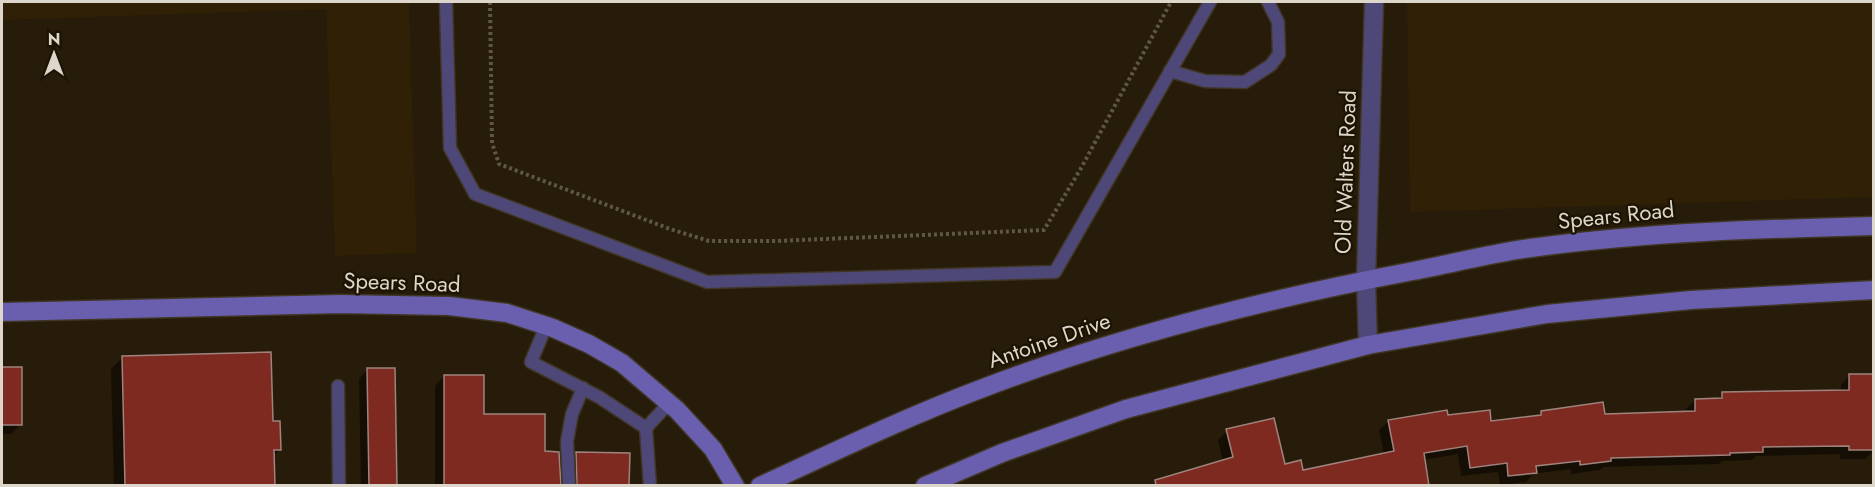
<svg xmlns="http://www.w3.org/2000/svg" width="1875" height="487" viewBox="0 0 1875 487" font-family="Jost,sans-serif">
<rect width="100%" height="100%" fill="#271c09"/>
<g fill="#2f2006">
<path d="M2,2H409L417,253L335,256L326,9L2,20Z"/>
<path d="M1407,2H1873V197L1410,212Z"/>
</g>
<g fill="#0007">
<path d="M122,358L271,423L280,450L272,457L273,486H114L111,369Z"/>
<path d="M2,368L21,369V424L11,434H2Z"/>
<path d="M368,369L395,486H361L359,379Z"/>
<path d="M1850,375L1874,376V451L1865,459H1840V454L1756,456L1752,460L1722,461L1719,464L1603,467L1600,470L1571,474V469L1533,474L1526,482L1500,485L1498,472L1461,476L1458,454L1423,460L1428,486H1156L1163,479L1223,461L1218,440L1227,431L1273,420L1284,465L1300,462L1302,471L1384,455L1379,430L1389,421L1446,412L1447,416L1488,412L1489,422L1537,417L1541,412L1602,404L1604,416L1686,413V409L1695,400L1718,399L1723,394L1841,391V385Z"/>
<path d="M444,376L483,415L543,453L559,486H435V386Z"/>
<path d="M576,454L627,486H568L567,463Z"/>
</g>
<g fill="#7e2a20" stroke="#9f837e" stroke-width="1.5">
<path d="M271,352L273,421H280L281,450H274L275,486H125L122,356Z"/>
<rect x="2" y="367" width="20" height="58"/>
<path d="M367,368H395L397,486H369Z"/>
<path d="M1849,374H1874V450H1849V446L1763,447V452L1730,453V455L1611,458V461L1580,465V461L1536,466L1537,473L1508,476L1507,463L1470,468L1467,446L1424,453L1429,486H1156L1155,480L1233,457L1226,429L1274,418L1285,464L1301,460L1303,470L1394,451L1388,420L1447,410L1448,415L1490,410L1491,421L1541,415V411L1603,402L1605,414L1695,411V399L1722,398V392L1849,390Z"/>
<path d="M444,375H484V414H545V451L559,452L561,486H444Z"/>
<path d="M576,452L630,453L629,486H577Z"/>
</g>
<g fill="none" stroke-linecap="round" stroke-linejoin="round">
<g stroke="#403624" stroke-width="15">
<g id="lane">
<path d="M446,2L450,148L475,194L707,282L1055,272L1210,2"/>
<path d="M1170,71L1205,81L1245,82L1271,65L1279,54L1278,22L1268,2"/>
<path d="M546,326L531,362L599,397L646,428"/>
<path d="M338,386L339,486"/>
<path d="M569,486L567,441L572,414L583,388"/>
<path d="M650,486L646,428L670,402"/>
</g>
</g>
<g stroke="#403624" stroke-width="21">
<path id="street" d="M1368,345L1366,280L1374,2"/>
</g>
<g stroke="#403624" stroke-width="21">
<g id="secondary">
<path d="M2,312L340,304L449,306L507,313L553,328L589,344L622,363L677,410L713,449L735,486"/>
<path d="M760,486C832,453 904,418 978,390C1118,336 1266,299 1413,271C1455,263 1496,252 1538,247C1650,232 1761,229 1874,226"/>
<path d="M925,486L1002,453L1126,409L1368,345L1547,314L1691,300L1874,290"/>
</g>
</g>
<path stroke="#5f5645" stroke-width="4" stroke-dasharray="3 3" stroke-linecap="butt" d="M490,2L492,143L499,164L670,229L709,241H777L1044,230L1080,170L1171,2"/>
<use href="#lane" stroke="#4e4879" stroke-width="12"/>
<use href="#street" stroke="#4e4879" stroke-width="18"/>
<use href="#secondary" stroke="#695fae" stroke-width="18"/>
</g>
<g text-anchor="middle" stroke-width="4.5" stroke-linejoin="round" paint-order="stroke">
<g font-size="22" fill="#ddd6ca" stroke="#1d1302">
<text transform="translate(1345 172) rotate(-88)" y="8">Old Walters Road</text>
<text transform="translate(1616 215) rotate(-6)" y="8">Spears Road</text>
<text transform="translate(402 282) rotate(2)" y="8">Spears Road</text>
<text transform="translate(1049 340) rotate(-19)" y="8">Antoine Drive</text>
</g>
</g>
<rect width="1875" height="487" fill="none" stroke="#ddd6ca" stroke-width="6"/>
<g transform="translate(54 54)" stroke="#1d1302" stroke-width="4.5" paint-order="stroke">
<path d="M0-4.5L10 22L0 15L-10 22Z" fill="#ddd6ca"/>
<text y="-9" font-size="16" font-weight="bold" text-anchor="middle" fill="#ddd6ca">N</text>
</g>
</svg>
